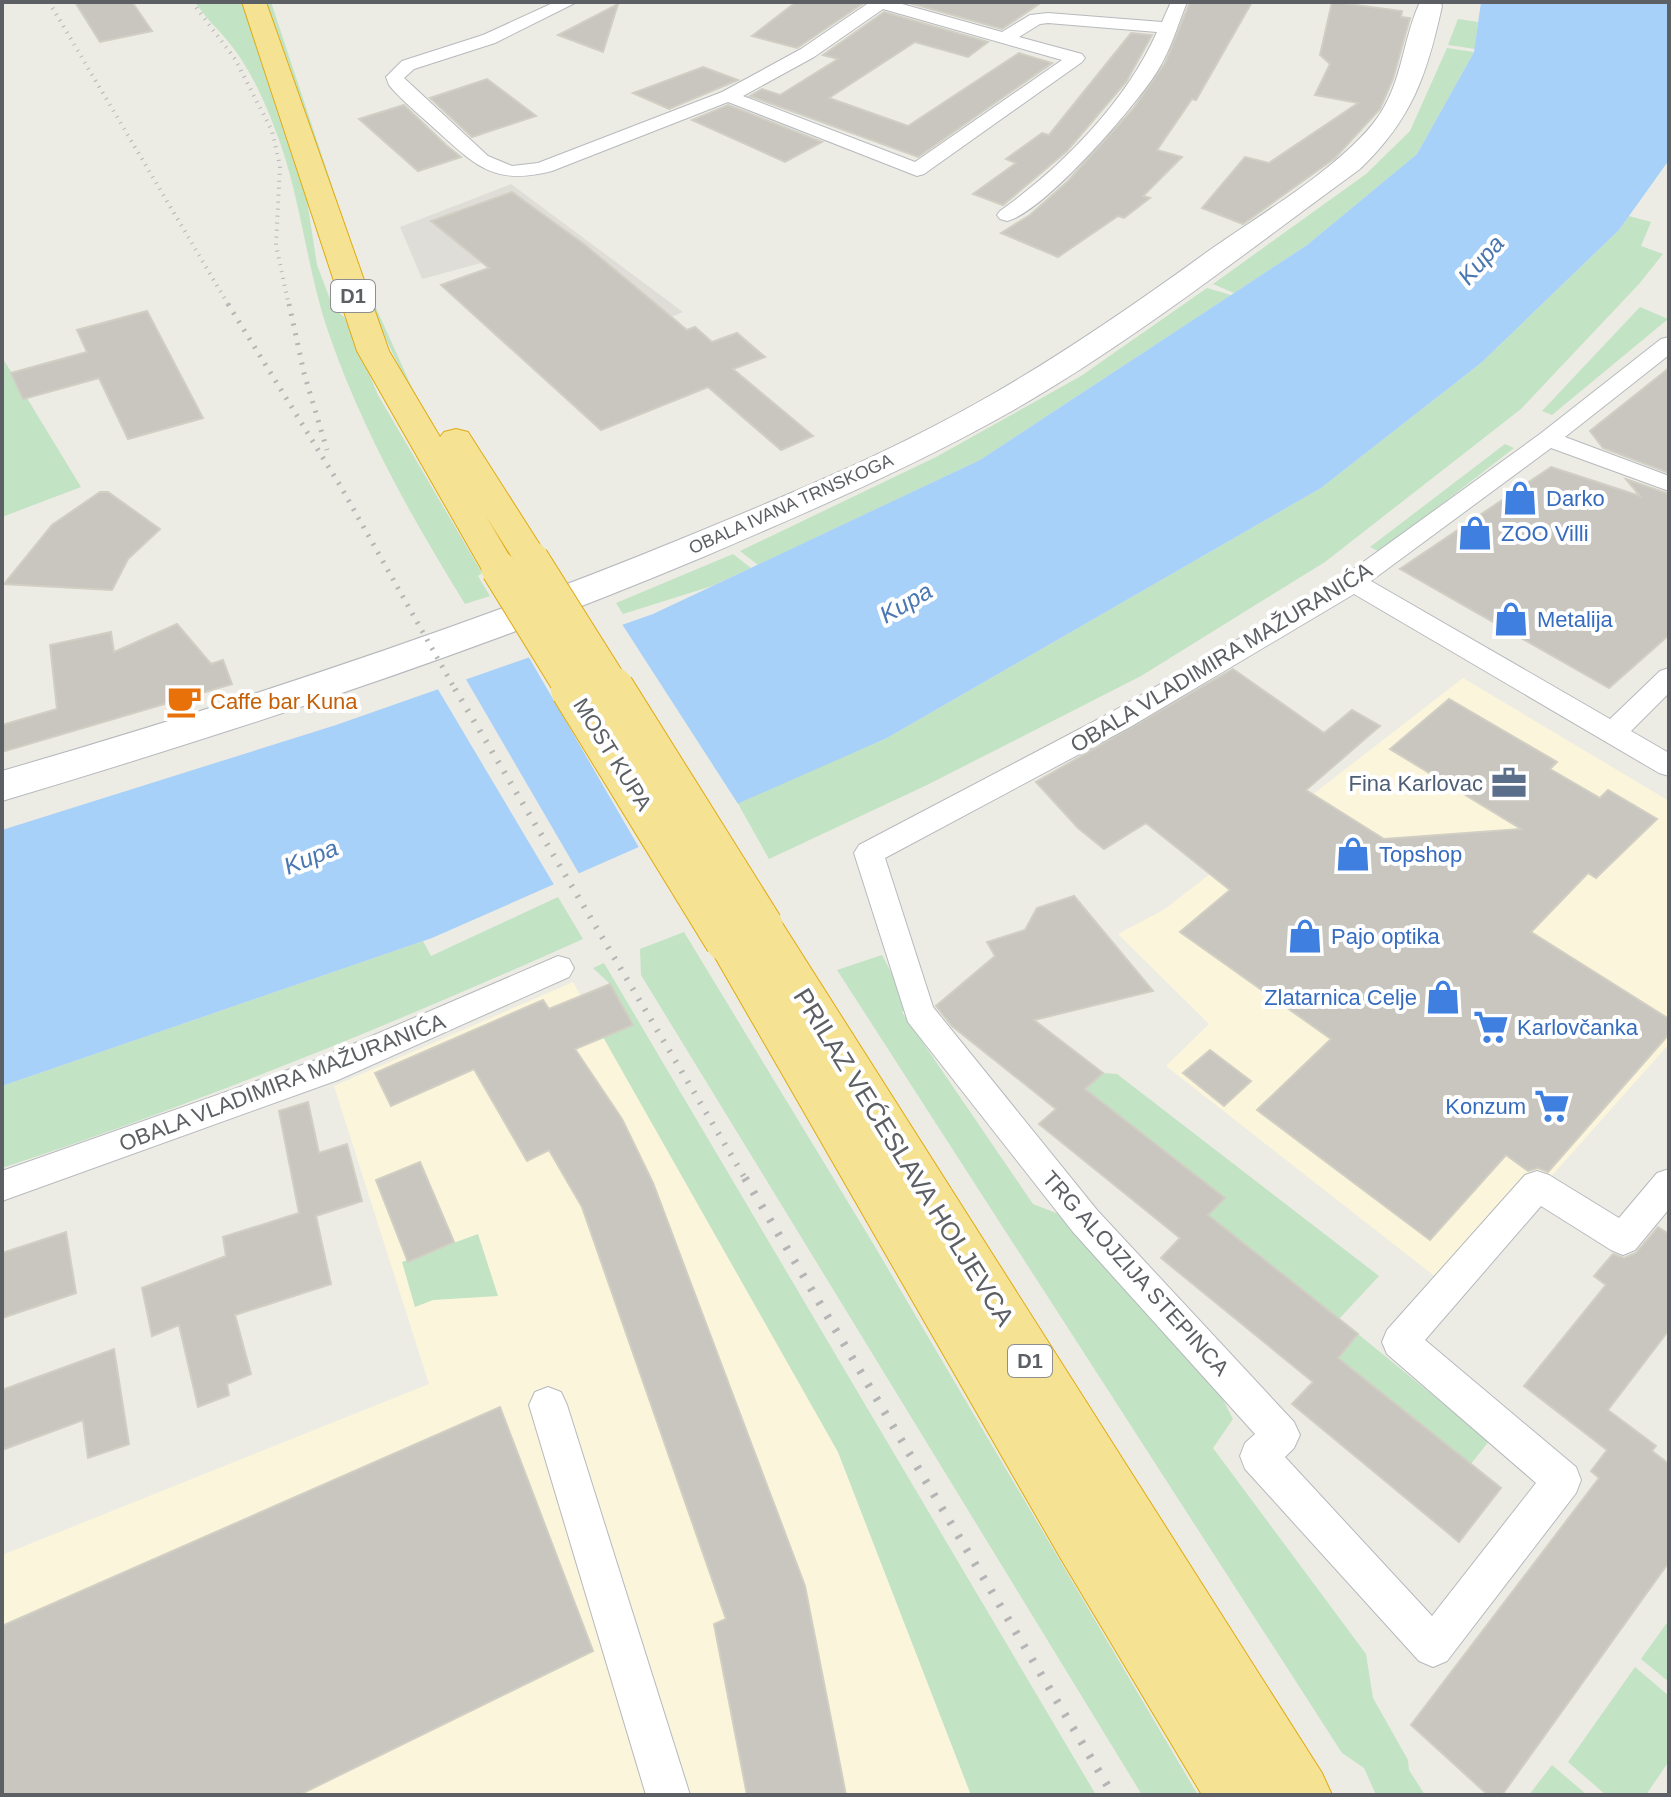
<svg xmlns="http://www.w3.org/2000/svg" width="1671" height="1797" viewBox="0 0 1671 1797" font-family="Helvetica,sans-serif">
<rect width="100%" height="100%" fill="#edece4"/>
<g fill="#fbf5db">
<path d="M1463,678L1669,801V1044L1451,1289L1166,1066L1209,1024L1118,934L1165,909Z"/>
<path d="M573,982L838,1452L971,1795H2V1555L429,1384L334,1086Z"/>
</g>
<path fill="#dfddd8" d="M511,184L683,312L618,340L518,253L422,279L400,227Z"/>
<g fill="#c2e3c4">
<path d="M195,2H244L307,200L317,265L333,307L345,318L378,395L482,573L478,576L490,596L465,604C412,518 362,430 329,334C306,268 301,195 275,129C264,99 247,63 226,39C215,26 204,16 195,2Z"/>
<path d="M266,2H271L363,279L417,399C346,277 318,133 266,2Z"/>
<path d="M1458,19L1478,22L1475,49L1448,45Z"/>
<path d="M1447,48L1474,52L1417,154L1307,245L1234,293L1213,284L1366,174L1410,131Z"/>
<path d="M1629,216L1651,222L1641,246L1663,254L1639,284L1521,409L1325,562L1141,676L927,785L769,859L737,802L887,738L1321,488L1481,363L1619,230Z"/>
<path d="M1207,288L1231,295L980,460L758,565L740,551L936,457L1081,376Z"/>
<path d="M1640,307L1668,319L1552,415L1542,411Z"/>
<path d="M2,357L81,487L2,517Z"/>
<path d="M1505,444L1514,448L1380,552L1370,547Z"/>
<path d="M733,554L751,568L712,586L623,614L616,603Z"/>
<path d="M558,897L583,939C393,1024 200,1103 2,1168V1086L423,941L431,956Z"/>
<path d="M684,932L874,1245L1198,1795H1142L641,975L640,949Z"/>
<path d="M882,955L909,1006L902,1012L1033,1204L1069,1218L1220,1394L1233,1419L1213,1448L1366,1654L1373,1698L1408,1760L1409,1770L1425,1795H1376L1364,1768L1342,1753L837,970Z"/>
<path d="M604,963L1096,1795H971L838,1452L603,1037L633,1024L610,984L593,968Z"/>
<path d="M1103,1073L1117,1074L1379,1276L1339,1319L1208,1215L1224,1198L1085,1089Z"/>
<path d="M478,1234L498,1296L433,1300L415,1307L402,1262Z"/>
<path d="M1358,1334L1489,1441L1471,1464L1338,1358Z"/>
<path d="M1669,1620V1682L1641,1659Z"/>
<path d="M1635,1667L1669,1696V1761L1646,1795H1606L1568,1762Z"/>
<path d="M1552,1765L1587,1795H1529Z"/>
</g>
<path fill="#a8d1f9" d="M1481,2H1669V160L1619,230L1481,363L1321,488L887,738L432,938L2,1086V830L336,725L653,614L980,460L1307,245L1417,154L1474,52Z"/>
<g fill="#edece4">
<path d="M620,621L740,807L641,851L527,654Z"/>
<path d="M464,676L581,877L556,888L436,686Z"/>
</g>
<g fill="#c9c6c0" stroke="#d1cec3" stroke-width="2">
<path d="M75,2H132L152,31L100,42Z"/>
<path d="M796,2H865L797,48L752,36Z"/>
<path d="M906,2H1042L1002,29Z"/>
<path d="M1190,2H1252L1196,100L1192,99L1157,150L1182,157L1143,196L1150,198L1124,218L1118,216L1058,257L1001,233L1030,215L1068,181L1133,109L1165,63Z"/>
<path d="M1332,2L1402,11L1401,17L1410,18L1393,79L1380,109L1335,158L1243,224L1202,208L1245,157L1269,163L1358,103L1315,95L1330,64L1320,55Z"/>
<path d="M618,4L603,52L558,35Z"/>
<path d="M884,12L988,42L968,57L915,42L829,98L908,126L1019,53L1052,63L918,157L750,96L762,89L780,95L838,59L823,55Z"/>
<path d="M1131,33L1152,35L1126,82L1067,151L1003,205L973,194L1016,163L1006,159L1042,133L1049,135Z"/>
<path d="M703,67L738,80L669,109L633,93Z"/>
<path d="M487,79L536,116L472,137L430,98Z"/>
<path d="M404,105L446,145L461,157L418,171L359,119Z"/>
<path d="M728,105L822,142L785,162L692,120Z"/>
<path d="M512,192L585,245L687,330L695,327L712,342L737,333L765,357L733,369L813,436L781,450L708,387L601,430L441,285L489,268L431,221Z"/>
<path d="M147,311L203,418L128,439L99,378L23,399L11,373L87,352L77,330Z"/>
<path d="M1669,368V473L1603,448L1590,431Z"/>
<path d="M1551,467L1640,496L1626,479L1669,494V635L1609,688L1400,569Z"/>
<path d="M100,492H108L160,529L128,559L112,590L4,584L52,525Z"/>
<path d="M177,624L211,664L223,660L232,684L2,752V725L57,709L50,645L111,632L114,652Z"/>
<path d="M1233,669L1324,733L1352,710L1380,726L1306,790L1384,839L1521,829L1390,749L1449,699L1557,762L1550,769L1600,798L1608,790L1657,819L1596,878L1588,873L1531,932L1669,1019V1034L1548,1172L1538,1168L1528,1171L1506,1155L1430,1240L1257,1110L1331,1039L1180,932L1230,890L1146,823L1104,849L1078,828L1036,782Z"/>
<path d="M1074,896L1153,991L1034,1020L1103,1073L1085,1089L1225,1198L1208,1215L1358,1334L1338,1358L1501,1488L1459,1542L1292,1404L1313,1382L1161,1258L1180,1238L1039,1124L1056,1109L952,1026L936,1006L995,956L987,942L1025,930L1037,908Z"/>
<path d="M610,984L633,1025L575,1049L622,1119L653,1183L805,1586L846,1795H747L714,1624L726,1619L582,1207L549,1150L527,1161L474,1069L391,1106L375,1073L543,1000L549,1009Z"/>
<path d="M1210,1050L1251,1081L1224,1106L1183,1073Z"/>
<path d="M308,1102L319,1153L347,1144L362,1201L316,1216L331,1284L235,1315L251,1374L227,1384L229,1395L198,1407L179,1325L152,1336L142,1288L226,1256L223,1237L299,1213L279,1111Z"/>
<path d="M420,1162L454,1242L408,1262L376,1180Z"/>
<path d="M1658,1227L1669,1234V1330L1608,1410L1656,1446L1652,1451L1669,1464V1562L1502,1795H1488L1411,1725L1599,1478L1591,1471L1607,1450L1524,1386L1606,1285L1594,1276L1613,1254L1624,1258L1636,1253Z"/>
<path d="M66,1232L76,1293L2,1318V1253Z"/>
<path d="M114,1349L129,1444L88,1458L83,1420L2,1450V1390Z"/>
<path d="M500,1407L593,1651L299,1795H2V1626Z"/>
</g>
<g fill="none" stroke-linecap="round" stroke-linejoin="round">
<g stroke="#b6b9bd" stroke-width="2">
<g id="street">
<path d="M555,2H577L495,43L414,69L404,78L488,156L512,166L538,163L722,92L801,49L870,2H895L1002,32L1030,15L1048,13L1162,22L1171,2H1187C1178,24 1171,49 1158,70C1137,105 1044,212 1007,221L1000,219L997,215L1000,211C1062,167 1126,102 1157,32L1048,23L1040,24L1019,37L1082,54L1085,58L1082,62L924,174L917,176L728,102L552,171C494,186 476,166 435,129C420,115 402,101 389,85L386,77L402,61L483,35ZM883,9L1062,60L915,162L743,96L814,57Z"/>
<path d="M1669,337V355L1565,437L1669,476V491L1551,448L1371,581L1610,719L1660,671L1669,668V693L1631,731L1669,753V776L1659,773L1354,594L1130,727L885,858L933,1007L1097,1210L1294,1422L1300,1435L1294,1448L1285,1457L1432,1616L1536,1483L1387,1354L1382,1342L1387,1330L1525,1175L1537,1171L1549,1175L1619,1218L1657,1173L1669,1169V1209L1635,1250L1623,1255L1611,1250L1541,1206L1425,1340L1576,1467L1581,1480L1576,1493L1447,1661L1433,1667L1419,1661L1245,1469L1240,1456L1245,1443L1255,1434L1073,1232L908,1022L854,853L859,845L1110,713L1326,589L1540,434L1661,339Z"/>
<path d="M558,956L569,959L574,968L569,977L338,1080L2,1201V1171L316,1060Z"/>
<path d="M548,1387L561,1392L567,1405L690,1795H646L529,1405L535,1392Z"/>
</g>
</g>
<g stroke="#b5b8bd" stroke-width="2">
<path id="secondary" d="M1420,2H1440L1442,6C1427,75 1412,119 1360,169C1246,252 1134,341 1012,411C913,467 808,512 703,557C475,653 239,730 2,801V771C232,704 459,630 681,539C786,496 892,452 991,395C1066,352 1137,303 1207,252C1259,215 1332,173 1372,125C1403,87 1401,43 1420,2Z"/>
</g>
<g stroke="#e0ab11" stroke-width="2">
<g id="highway">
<path d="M242,2H266L389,351L440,437L444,432L456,429L468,432L549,559L544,567L531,571L518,567L486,516L517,569L512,577L499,581L486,577L357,351Z"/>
<path d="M761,910L777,915L1322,1773L1332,1795H1202L1061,1559L705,940L711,928L727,922L739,926L745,915Z"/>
</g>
</g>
<use href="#street" fill="#fff" fill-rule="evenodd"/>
<use href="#secondary" fill="#fff" fill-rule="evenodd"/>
<use href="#highway" fill="#f5e293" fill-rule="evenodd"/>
<g stroke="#b4b5b5" stroke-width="4" stroke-dasharray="1 6" stroke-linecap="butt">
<path d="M49,2L229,306"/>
<path d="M192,2L235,59L272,131L280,166L276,245L289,306"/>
</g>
<g stroke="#b4b5b5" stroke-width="5" stroke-dasharray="2 8" stroke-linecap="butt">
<path d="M228,304L341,487L456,691"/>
<path d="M289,304L304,373L327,450"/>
</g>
<path stroke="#b4b5b5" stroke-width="6" stroke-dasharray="2 10" stroke-linecap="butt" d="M455,689L746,1180"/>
<path stroke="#b4b5b5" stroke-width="8" stroke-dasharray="3 13" stroke-linecap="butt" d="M745,1178L1113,1795"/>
<g stroke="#e0ab11" stroke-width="37" stroke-linecap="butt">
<g id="highway-bridge-far1">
<path d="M531,559L614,691"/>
<path d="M499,569L574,691"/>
</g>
</g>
<g stroke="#e0ab11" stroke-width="46" stroke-linecap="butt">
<g id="highway-bridge">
<path d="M573,689L727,940"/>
<path d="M612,689L761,927"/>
</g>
</g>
<use href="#highway-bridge-far1" stroke="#f5e293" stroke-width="35"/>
<use href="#highway-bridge" stroke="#f5e293" stroke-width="44"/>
</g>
<defs>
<g id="shop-bare" transform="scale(2.76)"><path d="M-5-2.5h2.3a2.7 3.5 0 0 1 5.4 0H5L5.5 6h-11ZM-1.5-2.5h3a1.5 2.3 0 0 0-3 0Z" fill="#3f7fe0" stroke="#fff" stroke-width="2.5" paint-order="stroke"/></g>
<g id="cafe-bare" transform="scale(2.76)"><path d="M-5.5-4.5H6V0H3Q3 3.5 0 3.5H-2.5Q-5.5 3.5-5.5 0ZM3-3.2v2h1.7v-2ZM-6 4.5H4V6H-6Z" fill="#e8710a" stroke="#fff" stroke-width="2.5" paint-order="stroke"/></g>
<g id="office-bare" transform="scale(2.76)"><path d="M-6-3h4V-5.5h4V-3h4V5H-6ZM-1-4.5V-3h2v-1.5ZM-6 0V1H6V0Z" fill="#5c6f8a" stroke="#fff" stroke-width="2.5" paint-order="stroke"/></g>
<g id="supermarket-bare" transform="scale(2.76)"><path d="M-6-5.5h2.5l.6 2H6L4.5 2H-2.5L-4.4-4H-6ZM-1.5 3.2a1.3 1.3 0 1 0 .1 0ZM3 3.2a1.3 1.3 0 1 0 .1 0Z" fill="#3f7fe0" stroke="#fff" stroke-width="2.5" paint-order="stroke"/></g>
</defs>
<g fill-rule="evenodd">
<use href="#shop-bare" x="1520" y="498"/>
<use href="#shop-bare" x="1475" y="533"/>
<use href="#shop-bare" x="1511" y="619"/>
<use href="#cafe-bare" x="184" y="701"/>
<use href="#office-bare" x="1509" y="783"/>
<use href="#shop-bare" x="1353" y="854"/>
<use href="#shop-bare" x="1305" y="936"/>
<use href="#shop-bare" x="1443" y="997"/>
<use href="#supermarket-bare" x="1491" y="1027"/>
<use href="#supermarket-bare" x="1552" y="1106"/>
</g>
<g text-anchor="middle" stroke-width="8" stroke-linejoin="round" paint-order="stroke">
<g font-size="18" fill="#5c5f63" stroke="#fff">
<text transform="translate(791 504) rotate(-24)" y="6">OBALA IVANA TRNSKOGA</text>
</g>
<g fill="#fff" stroke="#8d8f92" stroke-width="2">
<rect x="331" y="280" width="44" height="32" rx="6"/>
<rect x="1008" y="1345" width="44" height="32" rx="6"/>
</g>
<g font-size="20" font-weight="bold" fill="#5c5f63">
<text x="353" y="303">D1</text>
<text x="1030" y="1368">D1</text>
</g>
<g font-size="22" fill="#366cbe" stroke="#fff" text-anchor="start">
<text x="1546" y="506">Darko</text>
<text x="1501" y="541">ZOO Villi</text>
<text x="1537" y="627">Metalija</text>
<text x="1379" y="862">Topshop</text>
<text x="1331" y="944">Pajo optika</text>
<text x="1417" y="1005" text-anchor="end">Zlatarnica Celje</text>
<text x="1517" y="1035">Karlovčanka</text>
<text x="1526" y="1114" text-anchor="end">Konzum</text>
</g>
<g font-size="22" fill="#5c5f63" stroke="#fff">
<text transform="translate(1221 657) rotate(-31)" y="8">OBALA VLADIMIRA MAŽURANIĆA</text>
<text transform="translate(613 754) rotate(58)" y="8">MOST KUPA</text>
<text transform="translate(282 1082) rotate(-21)" y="8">OBALA VLADIMIRA MAŽURANIĆA</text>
<text transform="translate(1136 1273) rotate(48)" y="8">TRG ALOJZIJA STEPINCA</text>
</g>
<g font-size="22" fill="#c56008" stroke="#fff" text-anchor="start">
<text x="210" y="709">Caffe bar Kuna</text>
</g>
<g font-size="22" fill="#4e5e75" stroke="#fff" text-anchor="end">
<text x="1483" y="791">Fina Karlovac</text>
</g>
<g font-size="24" font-style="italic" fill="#4a77b2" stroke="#fff">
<text transform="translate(1481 260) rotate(-49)" y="8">Kupa</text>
<text transform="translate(906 603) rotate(-30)" y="8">Kupa</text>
<text transform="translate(311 857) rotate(-22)" y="8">Kupa</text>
</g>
<g font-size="26" fill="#5c5f63" stroke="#fff">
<text transform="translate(904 1157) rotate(58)" y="9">PRILAZ VEĆESLAVA HOLJEVCA</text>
</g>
</g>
<rect width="1671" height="1797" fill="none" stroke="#5c5f63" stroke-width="8"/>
</svg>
